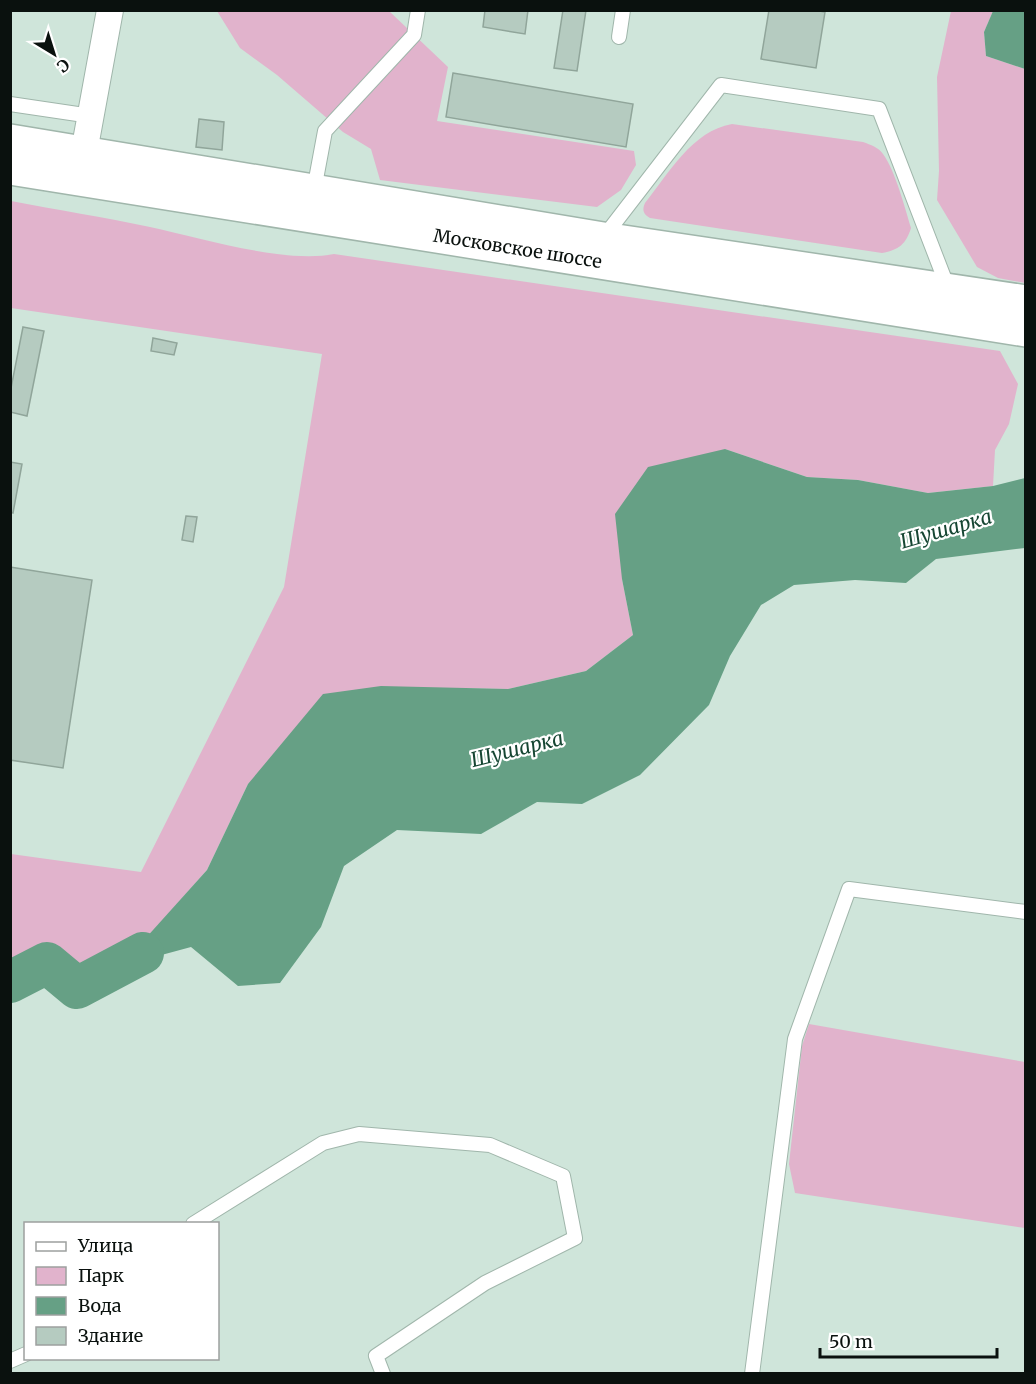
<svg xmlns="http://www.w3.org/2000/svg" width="1036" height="1384" viewBox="0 0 1036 1384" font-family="Merriweather,serif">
<rect width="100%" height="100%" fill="#cfe5da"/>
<g fill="#e1b3cc">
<path d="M217,11H389L448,67L437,121L634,151L636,165L621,190L597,207L380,180L371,149L343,132L277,75L240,48Z"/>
<path d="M951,11H993L984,32L986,56L1025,69V283L998,278L977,267L937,200L939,171L937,77Z"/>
<path d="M732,124L863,142C871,145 878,147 883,154C895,170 905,208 911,228C906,244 899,250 882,253L650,218C643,214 642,210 645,203C669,173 692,131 732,124Z"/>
<path d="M11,201C57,210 104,217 150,227C201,238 285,264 334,254L1000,351L1018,384L1009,424L995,450L993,486L928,493L858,480L807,477L725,449L622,579L633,635L586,671L508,689L454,688L248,784L207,870L161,922L135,950L90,973L75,976L50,950L29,951L11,961V854L141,872L284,587L322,354L11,308Z"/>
<path d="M809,1024L1025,1062V1228L795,1193L789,1164L802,1046Z"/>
</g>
<g fill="#66a085">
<path d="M993,11H1025V69L986,56L984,32Z"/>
<path d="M725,449L807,477L858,480L928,493L993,486L1025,478V548L936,559L906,583L855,580L794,585L761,605L730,656L709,705L640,775L582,804L537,802L481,834L397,830L344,866L321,927L280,983L238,986L191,947L143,960L98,986L90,973L135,950L207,870L248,784L323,694L381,686L508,689L586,671L633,635L622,579L615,514L648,467Z"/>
</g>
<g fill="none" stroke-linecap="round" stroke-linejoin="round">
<path stroke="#66a085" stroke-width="42" d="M10,982L47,963L77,988L143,953"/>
</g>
<g fill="#b5cbc0" stroke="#90a59a" stroke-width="1.5">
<path d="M485,10H528L525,34L483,27Z"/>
<path d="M563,10H586L577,71L554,68Z"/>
<path d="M769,10H813L825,12L816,68L761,59Z"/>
<path d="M453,73L633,104L626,147L446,117Z"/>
<path d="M199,119L224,122L222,150L196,147Z"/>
<path d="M23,327L44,331L27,416L10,412V393Z"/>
<path d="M153,338L177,343L174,355L151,351Z"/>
<path d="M10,462L22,464L13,513L10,512Z"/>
<path d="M186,516L197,517L193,542L182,540Z"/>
<path d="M10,567L92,580L63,768L10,760Z"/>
</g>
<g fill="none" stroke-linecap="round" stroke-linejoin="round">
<g stroke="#a0b6ab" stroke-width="16">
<g id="service">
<path d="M619,37L623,10"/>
<path d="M10,104L91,116"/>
<path d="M314,190L325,131L414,35L418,10"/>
<path d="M603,238L721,85L879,109L948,288"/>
<path d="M193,1224L323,1143L359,1134L490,1145L563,1176L575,1238L485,1283L376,1356L383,1374"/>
<path d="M10,1361L26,1354"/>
<path d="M752,1374L795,1039L849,889L1026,912"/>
</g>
</g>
<g stroke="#a0b6ab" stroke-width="28">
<path id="minor" d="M84,152L110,10"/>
</g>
<g stroke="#a0b6ab" stroke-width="36">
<g id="trunk">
<path d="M10,141L603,239L1026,302"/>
<path id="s1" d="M10,168L1026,330"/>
</g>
</g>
<use href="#service" stroke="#fff" stroke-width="14"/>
<use href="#minor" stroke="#fff" stroke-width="26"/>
<use href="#trunk" stroke="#fff" stroke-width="33"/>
</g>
<g text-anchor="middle" stroke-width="4.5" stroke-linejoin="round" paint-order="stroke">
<g font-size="18" fill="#0a110e" stroke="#fff">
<text dy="6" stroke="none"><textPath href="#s1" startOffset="514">Московское шоссе</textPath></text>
</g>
<g font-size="20" font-style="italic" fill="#164633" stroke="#fff">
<text transform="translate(946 529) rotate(-16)" y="7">Шушарка</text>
<text transform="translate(517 749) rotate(-14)" y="7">Шушарка</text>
</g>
</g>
<rect width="1036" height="1384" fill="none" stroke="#0a110e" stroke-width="24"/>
<rect x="24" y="1222" width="195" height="138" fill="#ffffff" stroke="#9da09f" stroke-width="1.5"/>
<rect x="36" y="1242" width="30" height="9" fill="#ffffff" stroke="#9da09f" stroke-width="1.5"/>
<text x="78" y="1252" font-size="18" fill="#0a110e">Улица</text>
<rect x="36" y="1267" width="30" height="18" fill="#e1b3cc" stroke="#9da09f" stroke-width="1.5"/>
<text x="78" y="1282" font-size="18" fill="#0a110e">Парк</text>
<rect x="36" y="1297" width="30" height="18" fill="#66a085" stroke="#9da09f" stroke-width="1.5"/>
<text x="78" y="1312" font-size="18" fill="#0a110e">Вода</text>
<rect x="36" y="1327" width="30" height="18" fill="#b5cbc0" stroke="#9da09f" stroke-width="1.5"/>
<text x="78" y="1342" font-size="18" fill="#0a110e">Здание</text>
<g transform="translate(54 54) rotate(142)" stroke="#ffffff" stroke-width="4.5" paint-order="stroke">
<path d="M0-4.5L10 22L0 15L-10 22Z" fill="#0a110e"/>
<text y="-9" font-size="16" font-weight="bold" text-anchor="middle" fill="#0a110e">С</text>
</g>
<path d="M820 1348v9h177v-9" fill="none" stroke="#0a110e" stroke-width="3"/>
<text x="829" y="1348" font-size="18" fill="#0a110e" stroke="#ffffff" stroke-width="4.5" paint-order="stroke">50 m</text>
</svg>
